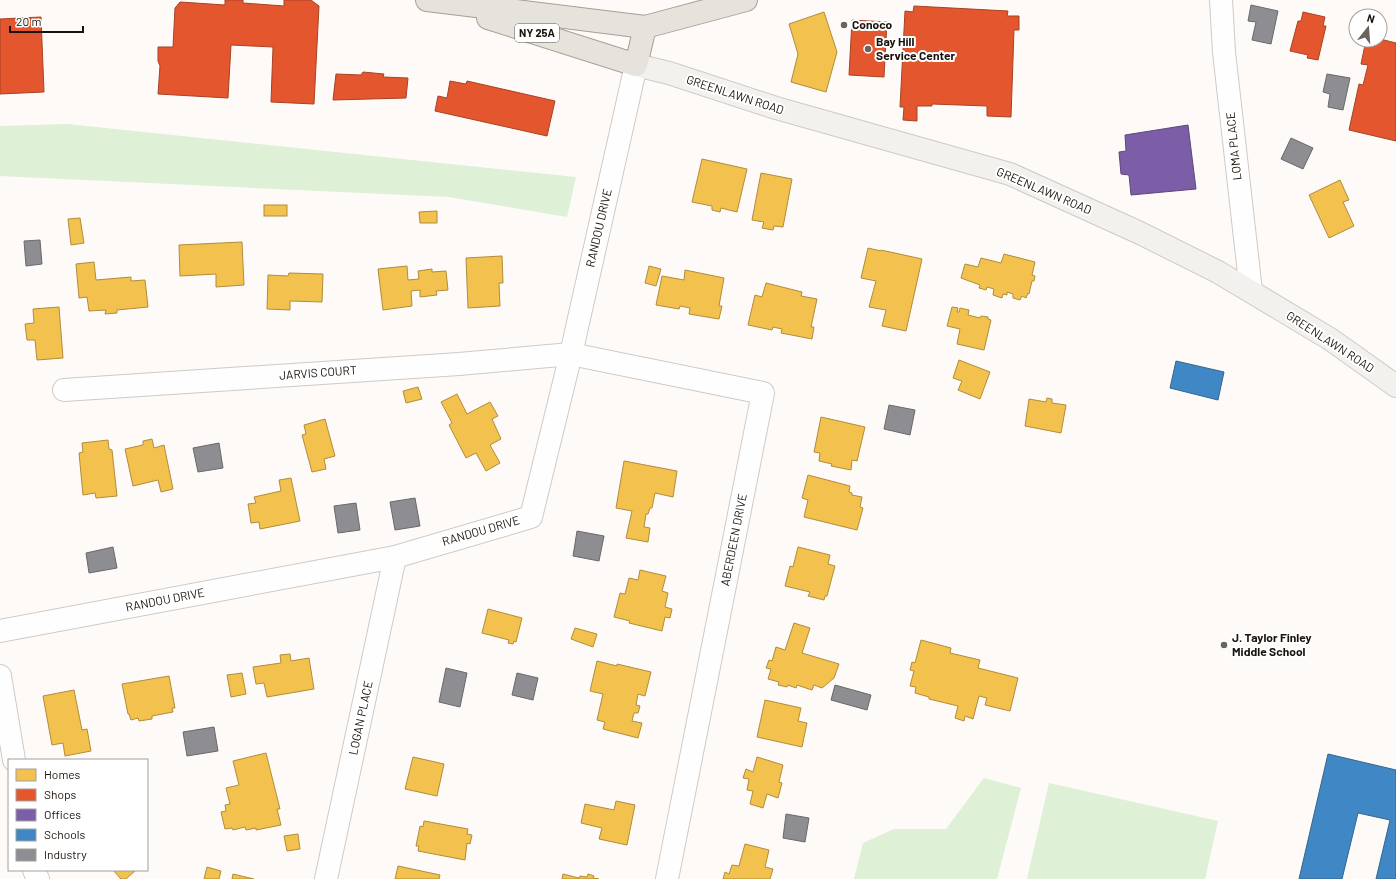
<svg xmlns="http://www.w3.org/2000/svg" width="1396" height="879" viewBox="0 0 1396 879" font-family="Barlow,sans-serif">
<rect width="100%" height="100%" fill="#fdfaf8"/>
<g fill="#def0d5">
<path d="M67,124L576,177L567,217L449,197L0,176V126Z"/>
<path d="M984,778L1021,788L997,879H854L863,843L894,829H946Z"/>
<path d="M1049,783L1218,821L1205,879H1027Z"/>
</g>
<g fill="#f2c14e" stroke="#b18c3a">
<path d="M824,12L837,52L826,92L791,82L798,54L789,24Z"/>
<path d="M702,159L747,169L737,212L721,208L720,212L712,210V206L692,202Z"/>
<path d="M761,173L792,179L783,227L774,226L773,230L762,228L764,222L752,220Z"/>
<path d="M1340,180L1349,200L1343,202L1354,226L1329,238L1309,195Z"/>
<rect x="264" y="205" width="23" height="11"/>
<path d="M437,211V223H420L419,212Z"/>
<path d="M80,218L84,243L71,245L68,219Z"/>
<path d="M242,242L244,285L216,287V274L180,276L179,245Z"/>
<path d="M868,248L881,251V250L922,259L906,331L882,326L886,310L869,307L876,281L861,278Z"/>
<path d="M1004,254L1035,262L1032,275L1035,276L1034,281H1032L1029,294L1028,293L1026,298L1022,296L1020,300L1013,298V294L1007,292V295L1003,294L1002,298L993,295L994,289L987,287L986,290L979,288L980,285L961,278L965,264L978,267L981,258L1001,263Z"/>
<path d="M502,256L503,283H499L500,306L468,308L466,258Z"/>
<path d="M94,262L96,280L131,277V281L145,280L148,307L117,310V313L105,314L106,310L89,311L87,297L79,298L76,264Z"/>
<path d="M407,266L408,280L419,279L418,271L432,269V272L446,271L448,290L436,291L437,295L420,297V290L411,291L412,306L383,310L378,269Z"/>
<path d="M649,266L661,269L656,286L645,283Z"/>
<path d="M685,270L724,278L719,306H722L719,319L689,314L690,308L680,306L679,309L656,305L662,276L684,280Z"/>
<path d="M289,273L323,274L322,302L290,301V310L267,309L268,275L288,276Z"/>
<path d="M766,283L802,292L801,296L817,299L811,327H814L812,339L781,333L782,329L773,327L772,330L748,325L755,295L762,297Z"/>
<path d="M59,307L63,358L37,360L35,340H27L25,324L34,323L33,309Z"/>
<path d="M952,307L958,308L957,312H959L960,308L969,310L968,315L980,318L981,316L988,317V319L991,320L984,350L957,344L960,329L947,326Z"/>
<path d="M959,360L990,372L980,399L958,390L962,381L953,378Z"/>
<path d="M418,387L422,399L406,403L403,391Z"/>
<path d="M457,394L467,414L490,402L498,416L492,419L501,439L490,445L500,463L486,471L476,453L466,458L449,425L452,423L441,402Z"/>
<path d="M1047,398L1052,399V403L1066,405L1061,433L1025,426L1029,399L1046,402Z"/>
<path d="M821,417L865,427L857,461L852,460L851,470L831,466L832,464L819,461L820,453L814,452Z"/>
<path d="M325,419L335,456L324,459L326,469L312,472L302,435L306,434L304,425Z"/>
<path d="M152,439L154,448L164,445L173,489L161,492L158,480L133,486L125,449L143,445V441Z"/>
<path d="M108,440L109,449L112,450L117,496L96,498L95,493L83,495L79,453L83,452L82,443Z"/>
<path d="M624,461L677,471L673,497L655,493L652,508H650L648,514H646L644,527L650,528L648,542L626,538L632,511L616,508Z"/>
<path d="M808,475L850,486L849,492L852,493V495L862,497L860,507L863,508L857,530L804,517L808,500L802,498Z"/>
<path d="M291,478L300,521L260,529L259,522L251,523L248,504L256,503L254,497L281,491L279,480Z"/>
<path d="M798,547L830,555L828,564L835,566L827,596H825L824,600L808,596L810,592L785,586L790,566L793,567Z"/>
<path d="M640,570L666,576L662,591L668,593L665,607L672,609L670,618L665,617L662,631L629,623L630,621L614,617L620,593L625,594L629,578L638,580Z"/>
<path d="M488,609L522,618L516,642L514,641L513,644L508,643L509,640L482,633Z"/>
<path d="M794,623L810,628L802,653L839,664L834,678L822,688L814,685L812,690L797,685L796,688L788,685L787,687L778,685L779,682L768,679L771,669L766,668L769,660L772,661L776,647L785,650Z"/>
<path d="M575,628L597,634L593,647L571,639Z"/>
<path d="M921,640L951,648L950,653L980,660L978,668L1018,678L1010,711L985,705L987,698L979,696L973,719L965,716L964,721L955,718L958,706L929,699V697L915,693L916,687L910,686L914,671L910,670L912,662L915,663Z"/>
<path d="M290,654L291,661L309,658L314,689L267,697L264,683L256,684L253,667L281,663L280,655Z"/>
<path d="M597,661L617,666V664L651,672L645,696L638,694L636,705L640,706L638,713H634L632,721L642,723L638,738L603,729L605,722L597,720L603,694L590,691Z"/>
<path d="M242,673L246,694L231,697L227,675Z"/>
<path d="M169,676L175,708H172L173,712L152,716V719L139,721L138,718L131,720L129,714H128L122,684Z"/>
<path d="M74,690L82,730L87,729L91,751L65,756L63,743L52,745L43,696Z"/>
<path d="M765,700L801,708L798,721L807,723L802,747L757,737Z"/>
<path d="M266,753L280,809H277L281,825L256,830V828L246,830L245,827L233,830L232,828L225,829L221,812L226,811L225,805L230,804L226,788L239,785L233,761Z"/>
<path d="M413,757L444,764L437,796L405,789Z"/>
<path d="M757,757L783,765L779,782L782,783L778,798L767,794L763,808L750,804L753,791L747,790L749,779L743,778L746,769L753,772Z"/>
<path d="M616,801L635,805L627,845L599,839L602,828L581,823L585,804L614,810Z"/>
<path d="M424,821L468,829L467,834L472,835L470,844L467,843L465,860L418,851L419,846H416L420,826L423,827Z"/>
<path d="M298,834L300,849L287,851L284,836Z"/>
<path d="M745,844L769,850L765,867L773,869L770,879H723L725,872L729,874L732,865L739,866Z"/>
<path d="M398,866L440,875L439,879H395Z"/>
<path d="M207,867L221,871L219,879H204Z"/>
<path d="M113,870H136L126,879H121Z"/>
<path d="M233,874L254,879H232Z"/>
<path d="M563,874L579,878L580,876L587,877L588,874L594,876L593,878L599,879H562Z"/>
</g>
<g fill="#e4572e" stroke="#a74224">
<path d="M225,0H243V3L284,6V0H311L319,6L314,104L271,102L273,47L231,45L228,98L158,94L160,66L158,61V47H173L175,8L180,2L225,5Z"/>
<path d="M914,6L1008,11L1007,16H1019V30H1014L1011,117L987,116V106L932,104V106H917V121L903,120L904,107H900L905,11L913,12Z"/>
<path d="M1303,12L1325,17L1323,26H1326L1318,60L1307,58L1308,55L1290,51L1298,21H1301Z"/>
<path d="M41,17L44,92L0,94V19Z"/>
<path d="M852,20L887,22L884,77L849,75Z"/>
<path d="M1380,39L1396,43V141L1349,130L1359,84L1363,85L1368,65L1361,64L1366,40Z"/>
<path d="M363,72L384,74L383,77L408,78L406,98L333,100L336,74L361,75Z"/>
<path d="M450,81L466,84L467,81L555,101L547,136L435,111L438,96L447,98Z"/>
</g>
<path fill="#7b5ea7" stroke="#5e4778" d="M1188,125L1196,189L1131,195L1129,175L1121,174L1119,152L1126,151L1125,135Z"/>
<g fill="#3f88c5" stroke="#34658d">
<path d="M1176,361L1224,372L1218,400L1170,388Z"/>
<path d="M1328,754L1396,770V879H1376L1390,820L1358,813L1342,879H1299Z"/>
</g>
<g fill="#8d8d92" stroke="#6a686a">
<path d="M1251,5L1278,11L1271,44L1252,40L1256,22L1248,21Z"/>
<path d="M1327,74L1350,78L1343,110L1328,107L1330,94L1323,92Z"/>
<path d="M1291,138L1313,148L1303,169L1281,159Z"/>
<path d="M40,240L42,264L26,266L24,241Z"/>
<path d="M889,405L915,410L910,435L884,429Z"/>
<path d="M219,443L223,468L198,472L193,448Z"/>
<path d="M415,498L420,526L395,530L390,502Z"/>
<path d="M356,503L360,530L338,533L334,506Z"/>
<path d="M577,531L604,536L599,561L573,556Z"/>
<path d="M113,547L117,568L89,573L86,553Z"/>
<path d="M446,668L467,673L460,707L439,702Z"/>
<path d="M517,673L538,678L533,700L512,695Z"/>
<path d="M835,685L871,695L867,710L831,700Z"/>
<path d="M214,727L218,751L187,756L183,732Z"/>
<path d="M786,814L809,818L805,842L783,838Z"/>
</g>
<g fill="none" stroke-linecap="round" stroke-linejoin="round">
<g stroke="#cfcac5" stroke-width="24">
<g id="street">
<path d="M1221,0L1224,52L1251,291"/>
<path d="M64,390L459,364L571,354L763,393L667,879"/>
<path d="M0,631L395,557L531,517L571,354L636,65"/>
<path d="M0,676L14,760"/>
<path d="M34,870L38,879"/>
<path d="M326,879L395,557"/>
</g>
</g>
<g stroke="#cfcac5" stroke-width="24">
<path id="secondary" d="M636,65L669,73L776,108L1010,174L1140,233L1218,272L1330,339L1396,386"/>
</g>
<g stroke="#a5a094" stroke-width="24">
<g id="primary">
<path d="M427,0L645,27L746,0"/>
<path d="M488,18L636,65L645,27"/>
</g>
</g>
<use href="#street" stroke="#fffefe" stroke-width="22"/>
<use href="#secondary" stroke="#f2f1ed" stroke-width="22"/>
<use href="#primary" stroke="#e6e3dd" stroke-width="22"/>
</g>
<g fill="#69635e" stroke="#fff" stroke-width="1.5">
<circle cx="844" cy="25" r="4"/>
<circle cx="868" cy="49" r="4"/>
<circle cx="1224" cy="645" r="4"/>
</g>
<g text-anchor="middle" stroke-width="4" stroke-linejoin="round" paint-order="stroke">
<rect fill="#fff" stroke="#5f5954" stroke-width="1" x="515" y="24" width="44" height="18" rx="3"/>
<g font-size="11" font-weight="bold" fill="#1a120b">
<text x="537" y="37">NY 25A</text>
</g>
<g font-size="12" font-weight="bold" fill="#1a120b" stroke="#fff" text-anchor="start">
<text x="852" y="29">Conoco</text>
<text x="876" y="46">Bay Hill<tspan x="876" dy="14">Service Center</tspan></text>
<text x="1232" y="642">J. Taylor Finley<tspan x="1232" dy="14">Middle School</tspan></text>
</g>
<g font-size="12" fill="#1a120b" stroke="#fff">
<text transform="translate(735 95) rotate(18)" y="4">GREENLAWN ROAD</text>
<text transform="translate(1234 146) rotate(-96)" y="4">LOMA PLACE</text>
<text transform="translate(1044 191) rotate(23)" y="4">GREENLAWN ROAD</text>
<text transform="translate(599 228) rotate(-77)" y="4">RANDOU DRIVE</text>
<text transform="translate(1330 342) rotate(33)" y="4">GREENLAWN ROAD</text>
<text transform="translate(318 373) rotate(-4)" y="4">JARVIS COURT</text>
<text transform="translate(481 531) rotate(-16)" y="4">RANDOU DRIVE</text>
<text transform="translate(734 540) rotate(-79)" y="4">ABERDEEN DRIVE</text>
<text transform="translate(165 600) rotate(-11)" y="4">RANDOU DRIVE</text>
<text transform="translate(361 718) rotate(-78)" y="4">LOGAN PLACE</text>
</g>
</g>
<rect x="8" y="759" width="140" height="112" fill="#ffffff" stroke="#a3a09d"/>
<rect x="16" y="769" width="20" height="12" fill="#f2c14e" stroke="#a3a09d"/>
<text x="44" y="779" font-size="12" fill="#1a120b">Homes</text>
<rect x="16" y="789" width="20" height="12" fill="#e4572e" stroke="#a3a09d"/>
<text x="44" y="799" font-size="12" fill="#1a120b">Shops</text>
<rect x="16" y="809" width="20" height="12" fill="#7b5ea7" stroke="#a3a09d"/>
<text x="44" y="819" font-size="12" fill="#1a120b">Offices</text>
<rect x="16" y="829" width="20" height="12" fill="#3f88c5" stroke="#a3a09d"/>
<text x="44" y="839" font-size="12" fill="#1a120b">Schools</text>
<rect x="16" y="849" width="20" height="12" fill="#8d8d92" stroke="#a3a09d"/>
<text x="44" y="859" font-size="12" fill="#1a120b">Industry</text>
<g transform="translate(1368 28) rotate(17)"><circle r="19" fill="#ffffff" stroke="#a3a09d"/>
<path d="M0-3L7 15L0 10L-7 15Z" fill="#69635e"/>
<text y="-6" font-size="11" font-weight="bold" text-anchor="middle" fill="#1a120b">N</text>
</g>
<path d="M10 26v6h73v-6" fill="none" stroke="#1a120b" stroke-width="2"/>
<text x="16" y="26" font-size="12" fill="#1a120b" stroke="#ffffff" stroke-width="3" paint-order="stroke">20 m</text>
</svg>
